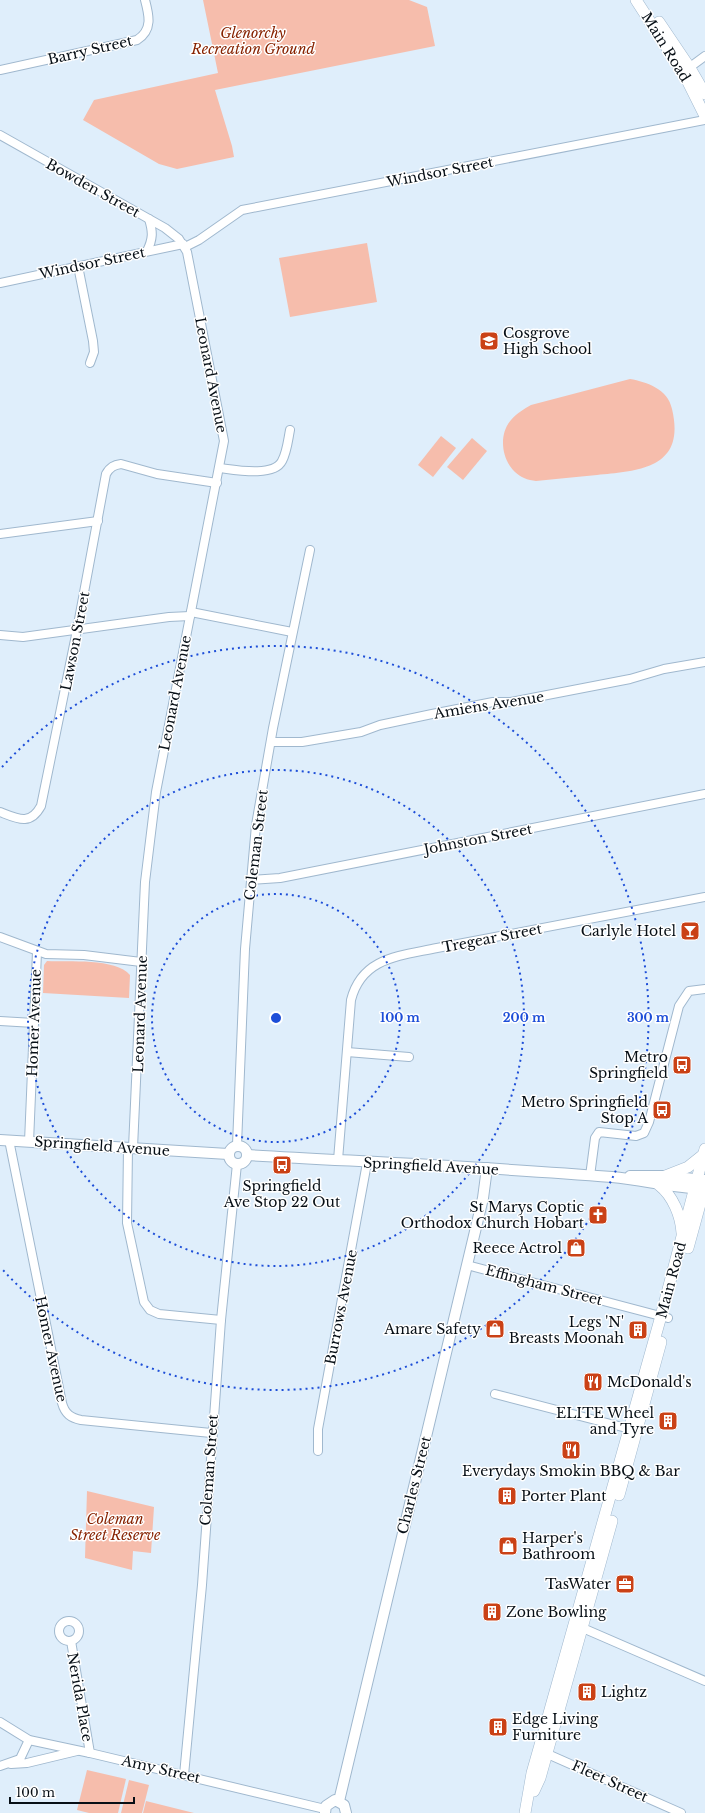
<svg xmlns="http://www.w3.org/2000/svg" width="705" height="1813" viewBox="0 0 705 1813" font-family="'Libre Baskerville',serif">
<rect width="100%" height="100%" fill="#dfeefb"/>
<g fill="#f6bdac">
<path d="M203,0H409L427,7L435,46L215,90L232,146L234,157L177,169L159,164L83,120L94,100L218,73Z"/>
<path d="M367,243L377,302L290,317L279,258Z"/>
<path d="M630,379C647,382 668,389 672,409C686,468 640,471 597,475C576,477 556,479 536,481C532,480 528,480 524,478C503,469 496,437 511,420C517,413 524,409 531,405Z"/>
<path d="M441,436L456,448L433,477L418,465Z"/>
<path d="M472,438L487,451L463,480L447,467Z"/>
<path d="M47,961C68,962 116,958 130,975L129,998L43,993L44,965Z"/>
<path d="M87,1491L154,1507L151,1553L133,1551L132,1570L85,1558Z"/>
<path d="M87,1770L126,1779L118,1813H89L77,1810Z"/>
<path d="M129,1780L149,1785L142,1813H121Z"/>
<path d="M146,1801L194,1813H143Z"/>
</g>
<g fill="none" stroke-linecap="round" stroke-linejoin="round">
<g stroke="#a0b8ce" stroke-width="10">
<g id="minor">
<path d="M0,70L137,40C153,30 149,15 145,0"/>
<path d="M686,70L705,56"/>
<path d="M0,135L165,228L179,239L187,252L224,441L156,792L145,882L133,1148"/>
<path d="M185,247L199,240L242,210L705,120"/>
<path d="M147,251C153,239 153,232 149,219"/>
<path d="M78,266L93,341L94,352L90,363"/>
<path d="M0,283L183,244"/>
<path d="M220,468C236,470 274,477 282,461C287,452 288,440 290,430"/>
<path d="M0,534L98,521"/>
<path d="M191,612L292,632"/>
<path d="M0,635L23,637L169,617L190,616"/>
<path d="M272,742H302L361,732L380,725L432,714L493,702H511L630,679L664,669L705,662"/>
<path d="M0,812C18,819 30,826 41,806L77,630L106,474C110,467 114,465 121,464L157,474L217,483"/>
<path d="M251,880L280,878L705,794"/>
<path d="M0,937L46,954L84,955L141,962"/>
<path d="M0,1021L34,1023"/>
<path d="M347,1052L409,1057"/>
<path d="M9,1140L62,1403C65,1414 71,1418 81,1420L211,1433"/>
<path d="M29,1142L37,952"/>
<path d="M237,1145L245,949L256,825L273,728L310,550"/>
<path d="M128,1148L127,1223L144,1302L150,1310L159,1314L221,1320"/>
<path d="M338,1160L351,1000C362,957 400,956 437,948L705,897"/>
<path d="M590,1176L595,1138L599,1132L636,1136L644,1133L649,1122L679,1006L689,991L705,989"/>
<path d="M467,1265L668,1318"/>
<path d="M495,1394L634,1430"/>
<path d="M318,1451V1429L367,1163"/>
<circle cx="69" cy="1631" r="10"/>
<path d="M578,1626L705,1681"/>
<path d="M71,1641L90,1753"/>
<path d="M0,1722L29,1740L90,1753L325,1809"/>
<path d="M543,1752L681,1813"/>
<path d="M11,1764L27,1763L77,1751"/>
<path d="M0,1766L20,1759L29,1740"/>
<path d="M184,1775L202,1585L221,1320L237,1164"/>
</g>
</g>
<g stroke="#a0b8ce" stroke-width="12">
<g id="tertiary">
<path d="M0,1140L228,1154"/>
<circle cx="238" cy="1155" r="9"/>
<path d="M247,1155C369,1162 490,1167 612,1177C642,1180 671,1187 702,1189"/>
<path d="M630,1176H665L705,1180"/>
<path d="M339,1801L483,1198L487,1168"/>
<path d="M325,1813L326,1806L335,1800L344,1805L346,1813"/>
</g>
</g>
<g stroke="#a0b8ce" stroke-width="12">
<g id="secondary">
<path d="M636,0L685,76L705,116"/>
<path d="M659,22L690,68L705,94"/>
<path d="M665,1176L688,1167L703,1155"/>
<path d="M659,1185C673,1196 681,1216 682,1233"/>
<path d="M688,1248L705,1186"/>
<path d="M619,1495L661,1342"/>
<path d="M534,1791L540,1778L612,1521"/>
<path d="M525,1813L532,1773L544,1731L661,1316L705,1149"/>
</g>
</g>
<use href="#minor" stroke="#fff" stroke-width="8"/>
<use href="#tertiary" stroke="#fff" stroke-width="10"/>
<use href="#secondary" stroke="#fff" stroke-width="11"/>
</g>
<g fill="none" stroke="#1d4ed8" stroke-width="2" stroke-dasharray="2 4">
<circle cx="276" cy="1018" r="124"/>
<circle cx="276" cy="1018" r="248"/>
<path d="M2 767A372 372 0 1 1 2 1269"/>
</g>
<defs>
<g id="school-square" transform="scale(1)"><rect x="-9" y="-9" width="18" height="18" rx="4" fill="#ca4116" stroke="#fff"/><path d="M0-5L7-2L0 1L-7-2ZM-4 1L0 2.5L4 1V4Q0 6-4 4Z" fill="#fff"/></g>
<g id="bar-square" transform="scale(1)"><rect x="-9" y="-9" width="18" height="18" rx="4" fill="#ca4116" stroke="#fff"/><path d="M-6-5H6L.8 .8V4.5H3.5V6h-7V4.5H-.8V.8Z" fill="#fff"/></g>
<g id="bus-square" transform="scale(1)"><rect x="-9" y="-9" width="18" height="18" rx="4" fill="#ca4116" stroke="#fff"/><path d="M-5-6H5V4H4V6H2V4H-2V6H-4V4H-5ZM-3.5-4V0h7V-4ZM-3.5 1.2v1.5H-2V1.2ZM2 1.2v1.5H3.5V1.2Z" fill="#fff"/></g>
<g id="church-square" transform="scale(1)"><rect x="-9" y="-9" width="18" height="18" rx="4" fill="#ca4116" stroke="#fff"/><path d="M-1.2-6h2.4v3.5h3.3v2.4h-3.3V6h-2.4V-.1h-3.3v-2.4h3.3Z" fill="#fff"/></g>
<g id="shop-square" transform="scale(1)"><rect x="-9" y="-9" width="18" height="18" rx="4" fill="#ca4116" stroke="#fff"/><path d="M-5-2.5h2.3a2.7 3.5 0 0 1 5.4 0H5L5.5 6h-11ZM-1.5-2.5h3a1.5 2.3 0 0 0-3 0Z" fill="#fff"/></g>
<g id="building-square" transform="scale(1)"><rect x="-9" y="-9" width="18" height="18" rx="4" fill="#ca4116" stroke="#fff"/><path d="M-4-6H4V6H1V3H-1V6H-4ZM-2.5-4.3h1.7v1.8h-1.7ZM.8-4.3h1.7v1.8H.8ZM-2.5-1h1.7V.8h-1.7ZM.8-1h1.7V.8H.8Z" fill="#fff"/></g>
<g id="restaurant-square" transform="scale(1)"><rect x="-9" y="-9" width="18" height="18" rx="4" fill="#ca4116" stroke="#fff"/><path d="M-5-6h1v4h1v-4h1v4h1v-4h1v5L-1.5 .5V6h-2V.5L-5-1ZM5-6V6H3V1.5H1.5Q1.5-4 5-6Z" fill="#fff"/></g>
<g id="office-square" transform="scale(1)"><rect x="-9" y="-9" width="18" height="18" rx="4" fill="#ca4116" stroke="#fff"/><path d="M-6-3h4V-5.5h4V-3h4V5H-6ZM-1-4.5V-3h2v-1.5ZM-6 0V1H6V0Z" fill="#fff"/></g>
</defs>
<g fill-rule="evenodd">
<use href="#school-square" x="489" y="341"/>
<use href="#bar-square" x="690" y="931"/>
<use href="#bus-square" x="682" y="1065"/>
<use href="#bus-square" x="662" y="1110"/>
<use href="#bus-square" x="282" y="1165"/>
<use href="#church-square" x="598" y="1215"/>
<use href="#shop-square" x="576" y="1248"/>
<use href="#shop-square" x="495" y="1329"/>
<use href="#building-square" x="638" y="1330"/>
<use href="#restaurant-square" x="593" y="1382"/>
<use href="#building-square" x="668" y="1421"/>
<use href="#restaurant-square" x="571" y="1450"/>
<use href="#building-square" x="507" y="1496"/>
<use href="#shop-square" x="508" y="1546"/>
<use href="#office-square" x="625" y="1584"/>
<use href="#building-square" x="492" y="1612"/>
<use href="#building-square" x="587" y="1692"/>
<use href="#building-square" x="498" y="1727"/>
</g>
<g text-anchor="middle" stroke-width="3" stroke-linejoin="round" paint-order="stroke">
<g font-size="14" font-style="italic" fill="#872200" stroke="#fff">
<text x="253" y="38">Glenorchy<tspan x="253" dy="16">Recreation Ground</tspan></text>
<text x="115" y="1524">Coleman<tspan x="115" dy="16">Street Reserve</tspan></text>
</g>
<g font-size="14" fill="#070f16" stroke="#fff">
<text transform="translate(666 47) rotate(58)" y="5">Main Road</text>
<text transform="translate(90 50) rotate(-13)" y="5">Barry Street</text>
<text transform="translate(440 172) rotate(-11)" y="5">Windsor Street</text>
<text transform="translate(93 188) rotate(29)" y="5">Bowden Street</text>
<text transform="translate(92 263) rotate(-12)" y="5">Windsor Street</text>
<text transform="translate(211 375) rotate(79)" y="5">Leonard Avenue</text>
<text transform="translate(75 641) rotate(-79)" y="5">Lawson Street</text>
<text transform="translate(175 693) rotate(-79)" y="5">Leonard Avenue</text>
<text transform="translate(489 705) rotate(-9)" y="5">Amiens Avenue</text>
<text transform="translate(478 839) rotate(-11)" y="5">Johnston Street</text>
<text transform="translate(256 845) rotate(-83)" y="5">Coleman Street</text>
<text transform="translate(492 938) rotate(-11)" y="5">Tregear Street</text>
<text transform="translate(140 1014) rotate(-88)" y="5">Leonard Avenue</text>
<text transform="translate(34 1023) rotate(-88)" y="5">Homer Avenue</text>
<text transform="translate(102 1146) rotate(4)" y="5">Springfield Avenue</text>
<text transform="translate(431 1166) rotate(3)" y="5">Springfield Avenue</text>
<text transform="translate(671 1280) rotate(-75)" y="5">Main Road</text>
<text transform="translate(544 1285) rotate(15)" y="5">Effingham Street</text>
<text transform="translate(341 1307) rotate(-79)" y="5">Burrows Avenue</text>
<text transform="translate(51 1349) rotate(78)" y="5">Homer Avenue</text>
<text transform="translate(209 1470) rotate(-86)" y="5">Coleman Street</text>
<text transform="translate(414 1485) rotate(-76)" y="5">Charles Street</text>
<text transform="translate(80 1697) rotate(80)" y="5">Nerida Place</text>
<text transform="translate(161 1769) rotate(13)" y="5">Amy Street</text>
<text transform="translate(610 1781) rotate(24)" y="5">Fleet Street</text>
</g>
<g font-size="14" fill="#070f16" stroke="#fff" text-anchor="end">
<text x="503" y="338" text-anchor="start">Cosgrove<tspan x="503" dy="16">High School</tspan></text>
<text x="676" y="936">Carlyle Hotel</text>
<text x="668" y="1062">Metro<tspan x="668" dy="16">Springfield</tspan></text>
<text x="648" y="1107">Metro Springfield<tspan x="648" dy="16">Stop A</tspan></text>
<text x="282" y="1191" text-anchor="middle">Springfield<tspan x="282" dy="16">Ave Stop 22 Out</tspan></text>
<text x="584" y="1212">St Marys Coptic<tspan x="584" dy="16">Orthodox Church Hobart</tspan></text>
<text x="562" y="1253">Reece Actrol</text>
<text x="624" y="1327">Legs 'N'<tspan x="624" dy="16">Breasts Moonah</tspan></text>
<text x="481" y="1334">Amare Safety</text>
<text x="607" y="1387" text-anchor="start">McDonald's</text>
<text x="654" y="1418">ELITE Wheel<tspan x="654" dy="16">and Tyre</tspan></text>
<text x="571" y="1476" text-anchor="middle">Everydays Smokin BBQ &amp; Bar</text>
<text x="521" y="1501" text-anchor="start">Porter Plant</text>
<text x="522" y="1543" text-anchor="start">Harper's<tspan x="522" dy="16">Bathroom</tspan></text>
<text x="611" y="1589">TasWater</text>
<text x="506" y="1617" text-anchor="start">Zone Bowling</text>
<text x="601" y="1697" text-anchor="start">Lightz</text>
<text x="512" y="1724" text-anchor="start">Edge Living<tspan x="512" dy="16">Furniture</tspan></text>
</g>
</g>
<circle cx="276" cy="1018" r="6" fill="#1d4ed8" stroke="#fff" stroke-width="2"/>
<g font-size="12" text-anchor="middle" font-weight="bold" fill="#1d4ed8" stroke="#fff" stroke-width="3" stroke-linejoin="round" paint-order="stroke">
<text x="400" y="1022">100 m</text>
<text x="524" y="1022">200 m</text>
<text x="648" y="1022">300 m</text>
</g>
<path d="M10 1797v6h124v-6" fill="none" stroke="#070f16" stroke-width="2"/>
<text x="16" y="1797" font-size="12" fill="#070f16" stroke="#ffffff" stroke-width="3" paint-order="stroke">100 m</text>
</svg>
